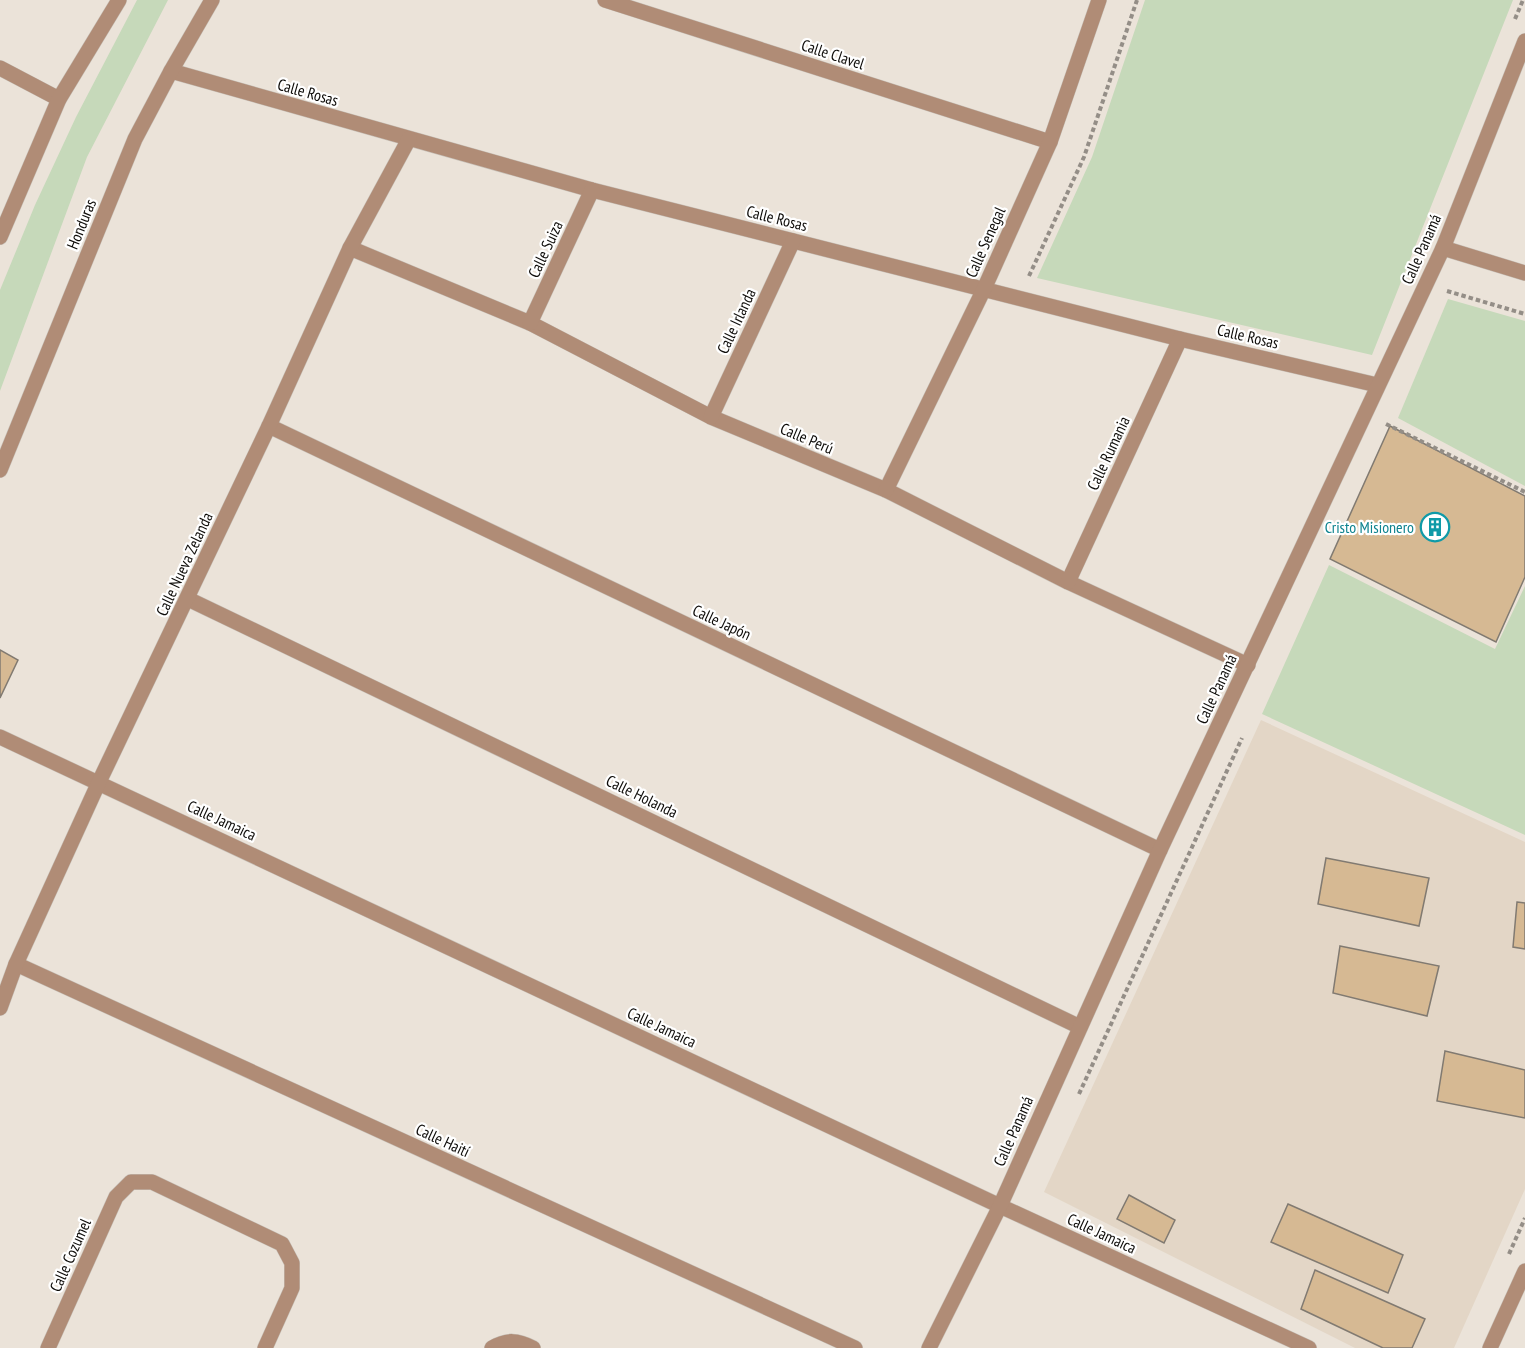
<svg xmlns="http://www.w3.org/2000/svg" width="1525" height="1348" viewBox="0 0 1525 1348" font-family="'PT Sans Narrow',sans-serif">
<rect width="100%" height="100%" fill="#ebe3d9"/>
<path fill="#e3d6c6" d="M1261,720L1525,842V1189L1454,1348H1355L1044,1192Z"/>
<g fill="#c6d9ba">
<path d="M137,0H168L87,157L0,391V290L35,205L76,117Z"/>
<path d="M1145,0H1513L1372,355L1037,278L1092,157Z"/>
<path d="M1448,299L1525,321V486L1398,418Z"/>
<path d="M1329,565L1495,649L1525,586V835L1262,714Z"/>
</g>
<g fill="#d6b993" stroke="#817a71" stroke-width="1.5">
<path d="M1390,426L1525,496V577L1496,642L1330,559Z"/>
<path d="M0,650L18,660L0,698Z"/>
<path d="M1326,858L1429,878L1419,926L1318,904Z"/>
<path d="M1517,902L1525,903V949L1513,947Z"/>
<path d="M1340,946L1439,966L1427,1016L1333,993Z"/>
<path d="M1445,1051L1525,1070V1118L1437,1101Z"/>
<path d="M1129,1195L1175,1220L1164,1243L1117,1219Z"/>
<path d="M1288,1204L1403,1255L1388,1293L1271,1242Z"/>
<path d="M1315,1270L1425,1319L1412,1348H1383L1301,1309Z"/>
</g>
<g fill="none" stroke-linecap="round" stroke-linejoin="round">
<g stroke="#c7c0b8" stroke-width="16">
<g id="minor">
<path d="M605,0L1050,142"/>
<path d="M0,68L59,99"/>
<path d="M171,71L592,190L1180,339L1377,385"/>
<path d="M0,237L59,99L119,0"/>
<path d="M350,248L530,323L711,417L886,490L1068,582L1248,665"/>
<path d="M1443,248L1525,273"/>
<path d="M530,323L592,190"/>
<path d="M711,417L793,241"/>
<path d="M269,426L1160,850"/>
<path d="M0,470L135,139L171,71L212,0"/>
<path d="M886,490L984,289L1050,142L1099,0"/>
<path d="M1068,582L1180,339"/>
<path d="M188,599L1080,1027"/>
<path d="M0,737L1000,1206L1309,1348"/>
<path d="M16,964L855,1348"/>
<path d="M0,1008L16,964L99,782L269,426L350,248L409,139"/>
<path d="M48,1348L116,1197L131,1182H152L282,1244L292,1263V1288L265,1348"/>
<path d="M492,1348C507,1339 518,1340 533,1348"/>
<path d="M929,1348L1000,1206L1160,850L1443,248L1525,41"/>
<path d="M1490,1348L1525,1271"/>
</g>
</g>
<g stroke="#948e87" stroke-width="4" stroke-dasharray="4.5 3" stroke-linecap="butt">
<path d="M1515,19L1523,0"/>
<path d="M1029,276L1084,157L1137,0"/>
<path d="M1447,291L1525,314"/>
<path d="M1386,424L1525,492"/>
<path d="M1079,1094L1242,738"/>
<path d="M1509,1254L1525,1218"/>
</g>
<use href="#minor" stroke="#b08c76" stroke-width="15"/>
</g>
<defs>
<g id="building-ring" transform="scale(1.5)"><circle r="9.5" fill="#fff" stroke="#0f9aa8" stroke-width="1.5"/><path d="M-4-6H4V6H1V3H-1V6H-4ZM-2.5-4.3h1.7v1.8h-1.7ZM.8-4.3h1.7v1.8H.8ZM-2.5-1h1.7V.8h-1.7ZM.8-1h1.7V.8H.8Z" fill="#0f9aa8"/></g>
</defs>
<g fill-rule="evenodd">
<use href="#building-ring" x="1435" y="527"/>
</g>
<g text-anchor="middle" stroke-width="4.5" stroke-linejoin="round" paint-order="stroke">
<g font-size="16" fill="#0d0b08" stroke="#fff">
<text transform="translate(833 54) rotate(18)" y="6">Calle Clavel</text>
<text transform="translate(308 92) rotate(16)" y="6">Calle Rosas</text>
<text transform="translate(777 218) rotate(14)" y="6">Calle Rosas</text>
<text transform="translate(81 224) rotate(-68)" y="6">Honduras</text>
<text transform="translate(985 242) rotate(-66)" y="6">Calle Senegal</text>
<text transform="translate(545 249) rotate(-65)" y="6">Calle Suiza</text>
<text transform="translate(1421 249) rotate(-66)" y="6">Calle Panamá</text>
<text transform="translate(736 321) rotate(-65)" y="6">Calle Irlanda</text>
<text transform="translate(1248 336) rotate(13)" y="6">Calle Rosas</text>
<text transform="translate(807 438) rotate(23)" y="6">Calle Perú</text>
<text transform="translate(1108 453) rotate(-65)" y="6">Calle Rumania</text>
<text transform="translate(184 564) rotate(-65)" y="6">Calle Nueva Zelanda</text>
<text transform="translate(722 622) rotate(25)" y="6">Calle Japón</text>
<text transform="translate(1216 689) rotate(-65)" y="6">Calle Panamá</text>
<text transform="translate(642 796) rotate(26)" y="6">Calle Holanda</text>
<text transform="translate(222 820) rotate(25)" y="6">Calle Jamaica</text>
<text transform="translate(662 1027) rotate(25)" y="6">Calle Jamaica</text>
<text transform="translate(1013 1131) rotate(-66)" y="6">Calle Panamá</text>
<text transform="translate(443 1140) rotate(25)" y="6">Calle Haití</text>
<text transform="translate(1102 1233) rotate(25)" y="6">Calle Jamaica</text>
<text transform="translate(70 1255) rotate(-66)" y="6">Calle Cozumel</text>
</g>
<g font-size="16" fill="#0d838f" stroke="#fff" text-anchor="end">
<text x="1414" y="533">Cristo Misionero</text>
</g>
</g>
</svg>
